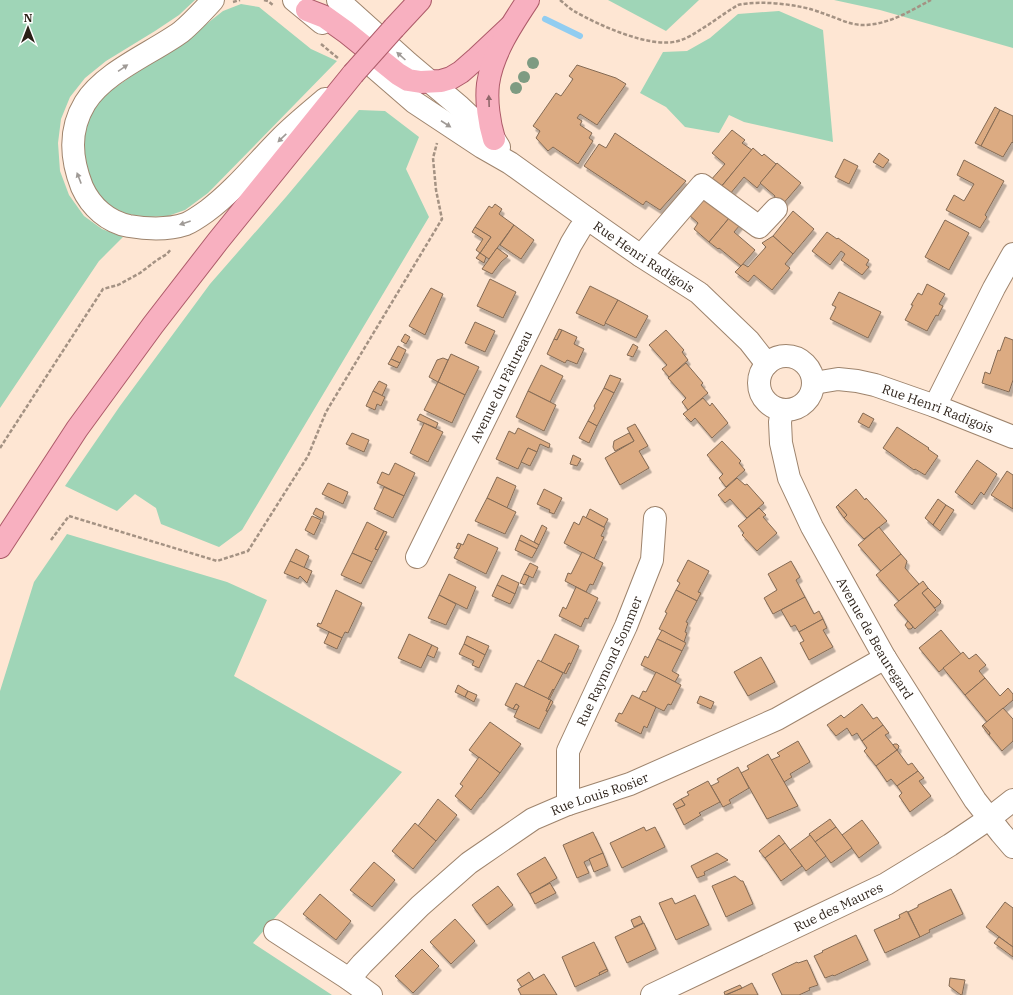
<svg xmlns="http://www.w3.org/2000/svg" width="1013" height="995" viewBox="0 0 1013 995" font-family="'IBM Plex Serif',serif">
<defs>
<filter id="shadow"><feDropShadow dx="2.5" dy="4.5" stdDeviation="0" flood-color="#0004"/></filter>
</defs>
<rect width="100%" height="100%" fill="#fee6d3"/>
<g fill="#9fd5b7">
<path d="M0,0H195L179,15L155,31L106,61L85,78L70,97L61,119L58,143L60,171L69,195L84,216L102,229L123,237L99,261L0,408Z"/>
<path d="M608,0H699L666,31Z"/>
<path d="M834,0H1013V48L880,10Z"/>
<path d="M241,4L259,7L311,49L337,61L208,193L185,210L168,216L148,217L127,214L106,204L92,187L83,165L81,139L88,115L106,94L136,73L176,48L223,11Z"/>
<path d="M779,11L823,30L833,142L744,122L729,115L719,133L685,127L666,107L640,93L663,52L687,51L710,38L738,14Z"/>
<path d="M359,110L385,111L419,137L406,169L429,217L242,530L219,547L161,524L156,508L135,494L117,511L65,486L120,406L210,284L286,197Z"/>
<path d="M67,534L227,582L267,600L234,676L402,772L253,943L332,995H0V691L34,582Z"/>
</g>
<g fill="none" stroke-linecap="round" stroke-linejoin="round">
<path stroke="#91cdf1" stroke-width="6" d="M545,19L580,36"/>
</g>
<g fill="#dcab82" stroke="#836a54" filter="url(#shadow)">
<path d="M577,65L616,78L626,84L597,125L580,114L577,118L582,121L580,125L592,133L589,138L593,141L578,164L553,147L548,151L536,138L540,131L533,126L556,93L561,96L573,79L569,76Z"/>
<path d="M995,107L1000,110L981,146L975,143Z"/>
<path d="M1000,110L1013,116V143L1012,142L1003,157L981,146Z"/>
<path d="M732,130L745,140L742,143L752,150L719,189L710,181L725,164L712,153Z"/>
<path d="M615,133L686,181L660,210L646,201L643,205L584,166L599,144L606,148Z"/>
<path d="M753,148L762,156L764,154L776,164L757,188L744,177L730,194L721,187Z"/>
<path d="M879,153L889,160L883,168L873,162Z"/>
<path d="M844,159L858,166L849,184L835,177Z"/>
<path d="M964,160L1004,181L985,215L987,217L980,228L946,210L954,195L964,201L974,184L957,175Z"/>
<path d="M777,163L801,183L782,205L774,198L775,196L760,183Z"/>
<path d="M701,197L714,207H715L730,217L709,242L694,229L698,223L688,214Z"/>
<path d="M495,204L502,209L499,214L514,225L489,259L480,253L491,237L475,227L489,206L492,208Z"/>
<path d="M793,211L814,229L793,254L773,236Z"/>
<path d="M730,217L740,225L734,232L755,250L741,266L719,248L718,249L709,242Z"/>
<path d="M945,220L969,233L949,270L925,257Z"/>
<path d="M514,225L534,240L521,259L500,245Z"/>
<path d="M475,227L491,237L480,253L476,250L483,239L472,232Z"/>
<path d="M827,232L837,239L838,238L869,260L866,265L869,267L862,275L841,260L845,254L841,251L830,265L812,251Z"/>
<path d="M773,236L793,254L785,264L790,268L772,290L754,275L748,282L735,272L743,264L748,267L766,247L762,243Z"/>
<path d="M497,248L508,256L501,262L492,274L482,269Z"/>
<path d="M480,253L486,257L484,263L476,258Z"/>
<path d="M490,279L516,292L503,318L477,306Z"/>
<path d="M927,284L945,294L939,304L943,306L938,316L936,315L927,331L905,320L913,305H911L918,293L922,295Z"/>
<path d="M590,286L618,300L604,326L576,313Z"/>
<path d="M431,288L443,294L425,335L409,326Z"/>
<path d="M839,292L881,312L868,338L830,319L836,307L832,305Z"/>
<path d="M618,300L648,316L636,338L605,323Z"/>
<path d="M475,322L495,331L485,352L465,343Z"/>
<path d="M559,329L562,330L557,340L554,339Z"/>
<path d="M562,330L577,337L574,344L584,349L577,364L567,360L565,363L547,354L554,339L557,340Z"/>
<path d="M666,330L684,350L682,352L688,360L669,377L662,369L667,365L649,345Z"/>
<path d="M405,334L410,337L406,344L401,341Z"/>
<path d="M1005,337L1013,340V380L1009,392L982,383L985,372L990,374L998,350L1000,351Z"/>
<path d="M633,344L638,347L633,357L627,355Z"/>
<path d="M398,346L406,350L400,363L391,359Z"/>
<path d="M451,354L479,367L465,395L438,382Z"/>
<path d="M443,358L448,360L438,382L429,377L437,360Z"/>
<path d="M391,359L400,363L397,368L388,364Z"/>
<path d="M686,363L703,383L701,385L708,393L688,410L682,402L686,398L668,378Z"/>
<path d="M541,365L563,376L550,402L528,391Z"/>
<path d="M610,375L621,379L614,393L604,388Z"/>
<path d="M379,381L387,385L382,396L373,391Z"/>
<path d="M438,382L465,395L452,423L424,410Z"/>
<path d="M604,388L614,393L597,426L588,421L595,408L594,406Z"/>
<path d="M373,391L385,397L381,406L377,404L375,410L366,406Z"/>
<path d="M528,391L556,405L544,431L516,417Z"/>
<path d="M703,398L710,406L712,403L728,423L712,438L695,418L691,422L683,414Z"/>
<path d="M863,413L874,419L869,428L858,422Z"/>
<path d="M420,414L438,423L436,428L417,420Z"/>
<path d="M588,421L597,426L589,443L579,438Z"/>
<path d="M424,423L443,432L428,462L410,453Z"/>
<path d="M635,424L648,446L639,451L649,468L620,485L605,458L634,441L627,428Z"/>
<path d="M897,427L929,448L928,449L938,456L925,475L915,469L914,470L883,448Z"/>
<path d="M518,428L550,444L549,448L540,444L537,452L528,448L518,469L496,459L509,431L515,434Z"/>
<path d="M352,433L369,440L364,452L346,444Z"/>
<path d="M629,433L634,441L615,451L613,447L614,441Z"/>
<path d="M722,441L741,461L739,463L745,470L726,487L719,478L723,474L707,455Z"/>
<path d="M528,448L537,452L530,466L521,462Z"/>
<path d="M573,455L581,459L577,466L570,464Z"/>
<path d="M977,460L997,474L984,495L981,492L972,505L955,492Z"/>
<path d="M395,463L415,473L404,496L377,483L382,472L389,475Z"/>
<path d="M1007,471L1013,475V509L991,495Z"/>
<path d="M497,477L516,486L507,508L487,498Z"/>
<path d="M737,478L745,485L747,484L764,503L747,518L730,499L725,503L718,495Z"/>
<path d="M328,483L348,492L343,504L322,494Z"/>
<path d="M384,487L404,496L393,518L374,509Z"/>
<path d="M544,489L562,498L554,514L549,512L550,510L537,504Z"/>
<path d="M856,489L865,500L866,498L887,521L864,539L844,518L847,515L838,505Z"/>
<path d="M487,498L516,512L505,534L475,521Z"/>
<path d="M938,499L946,505L933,525L925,518Z"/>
<path d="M838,505L847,515L844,518L836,507Z"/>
<path d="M946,505L954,510L940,531L933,525Z"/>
<path d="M316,508L324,512L322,519L313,514Z"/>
<path d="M759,508L766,515L763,517L777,533L757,551L742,535L744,533L738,526Z"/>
<path d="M590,509L608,519L604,527L586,518Z"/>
<path d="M312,516L321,520L314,535L305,530Z"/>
<path d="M583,516L605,528L601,536L604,537L594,559L564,543L574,522L579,525Z"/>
<path d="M367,522L384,531L375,549L378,550L372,562L352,553Z"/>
<path d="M542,525L547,528L539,545L534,542Z"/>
<path d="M879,527L901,554L881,571L858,545Z"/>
<path d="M384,531L387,532L378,550L375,549Z"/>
<path d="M468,534L498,548L486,574L454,558L461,544L463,545Z"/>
<path d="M521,535L539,545L537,549L519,540Z"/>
<path d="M519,540L537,549L532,558L515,550Z"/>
<path d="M458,543L461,544L459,549L456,548Z"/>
<path d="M296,549L309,556L304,568L290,561Z"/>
<path d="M582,552L603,563L593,585L590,584L586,592L565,581L568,573L571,574Z"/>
<path d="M352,553L372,562L361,584L341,575Z"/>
<path d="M901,554L907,561L905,568L919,584L899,601L876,575Z"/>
<path d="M688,560L709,571L698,592L701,593L697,601L676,590L680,583L677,581Z"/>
<path d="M290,561L312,571L307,583L300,576L298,579L284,573Z"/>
<path d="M791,561L800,577L796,580L805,597L773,614L764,598L777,590L768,574Z"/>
<path d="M530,563L538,567L533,578L524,574Z"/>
<path d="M449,574L476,587L467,609L439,595Z"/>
<path d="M524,574L529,576L525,585L520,583Z"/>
<path d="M502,575L519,583L515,594L497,585Z"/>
<path d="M923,581L928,588L922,593L936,610L915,629L894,605Z"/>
<path d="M497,585L515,594L510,604L492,596Z"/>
<path d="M576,587L598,598L588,619L585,618L581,627L559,616L563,607L566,609Z"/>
<path d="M928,588L941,601L940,604L935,608L922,593Z"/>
<path d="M336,590L362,603L348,633L345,632L342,638L317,626L318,623L321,624Z"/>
<path d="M676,590L697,601L686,622L688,623L685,632L687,633L684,642L659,629L667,613L665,612Z"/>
<path d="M439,595L456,604L446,625L428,618Z"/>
<path d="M805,597L814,614L819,611L823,619L799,632L795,625L791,627L781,610Z"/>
<path d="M823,619L827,628L823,630L833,647L809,660L800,643L804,641L799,632Z"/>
<path d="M908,621L913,627L911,629H908L905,625Z"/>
<path d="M662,630L686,643L682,651L657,639Z"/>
<path d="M941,630L961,654L939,672L919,648Z"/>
<path d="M329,632L342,638L337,649L324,643Z"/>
<path d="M409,634L432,645L421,668L398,658Z"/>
<path d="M555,634L579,646L571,664L569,663L564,673L541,662Z"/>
<path d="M467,636L489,646L485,655L464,644Z"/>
<path d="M657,639L682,651L672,671L679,675L675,682L641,665L645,656L648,658Z"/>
<path d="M464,644L485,655L479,668L472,665L474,661L459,654Z"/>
<path d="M432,645L438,648L434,658L427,655Z"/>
<path d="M963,652L969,659L976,654L986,665L979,671L985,678L965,695L943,668Z"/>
<path d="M761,657L775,682L748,696L734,672Z"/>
<path d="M538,660L563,673L554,690L553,689L548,699L524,687Z"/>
<path d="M569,663L571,664L566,674L564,673Z"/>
<path d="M656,672L681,685L671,705L668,704L664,711L639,699L643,691L646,692Z"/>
<path d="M985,678L1000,696L1008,688L1013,694V700L987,722L965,695Z"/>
<path d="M516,683L551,700L546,711H548L539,729L514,717L519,706L516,704L513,709L505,705Z"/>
<path d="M458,685L468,691L465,697L455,692Z"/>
<path d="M553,689L554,690L549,700L548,699Z"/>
<path d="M468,691L477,695L474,702L465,697Z"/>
<path d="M632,695L656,707L647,728L644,726L641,734L615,721L619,713L622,714Z"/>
<path d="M700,696L714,702L711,709L697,703Z"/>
<path d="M551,700L553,702L548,711H546Z"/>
<path d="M516,704L519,706L517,710L513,709Z"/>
<path d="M862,704L873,719L877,717L883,725L862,741L857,733L852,736L847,728L836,736L827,725L841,715L844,718Z"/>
<path d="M1003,708L1013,719V741L1002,751L989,735L990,733L983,725Z"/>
<path d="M490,722L521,744L500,773L469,750Z"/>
<path d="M883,725L889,733L885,735L897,750L876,766L864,751L867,748L862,741Z"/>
<path d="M983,725L990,733L989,735L982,726Z"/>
<path d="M798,741L810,762L790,774L792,777L784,782L771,760L780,756L777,753Z"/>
<path d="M894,744H897L899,746L898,749L897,750L893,745Z"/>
<path d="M897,750L908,765L912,763L918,771L897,786L891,779L887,782L876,766Z"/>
<path d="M768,754L798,806L767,819L741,773L749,769L747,766Z"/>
<path d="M479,757L500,773L481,798H480L471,810L455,796L463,786L460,784Z"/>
<path d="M738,767L749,788L729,800L731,803L723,807L711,786L719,782L717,779Z"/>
<path d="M918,771L924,778L919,781L931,796L910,812L899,796L902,793L897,786Z"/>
<path d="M708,781L720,802L699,813L701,815L684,825L676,809L685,805L681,799L689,795L687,792Z"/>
<path d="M438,799L457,815L436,841L418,826Z"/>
<path d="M681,799L685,805L676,809L673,804Z"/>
<path d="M830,819L836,827L815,842L809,834Z"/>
<path d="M862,820L879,843L859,858L842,835Z"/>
<path d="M415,823L436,841L413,869L392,851Z"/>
<path d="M644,827L646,831L655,827L665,847L622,868L610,843Z"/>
<path d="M836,827L852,848L831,863L815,842Z"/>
<path d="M593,832L603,853L584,862L589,873L577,878L563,845Z"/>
<path d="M779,835L785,843L765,858L759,851Z"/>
<path d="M810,835L826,856L806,871L790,850Z"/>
<path d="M785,843L802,866L781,881L765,858Z"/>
<path d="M603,853L608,866L594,872L589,859Z"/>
<path d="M717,853L728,860L704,872L705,875L697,878L691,866Z"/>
<path d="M545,857L557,878L530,894L517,874Z"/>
<path d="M374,862L395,880L372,907L350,890Z"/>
<path d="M735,876L741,881H743L753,904L726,917L712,886Z"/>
<path d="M550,883L556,893L535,904L530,894Z"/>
<path d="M498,886L513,905L487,925L472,905Z"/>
<path d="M951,889L963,914L929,930L930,932L920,937L908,912L918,907V905Z"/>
<path d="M320,894L351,921L336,940L303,914Z"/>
<path d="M695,895L709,925L676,940L659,903L672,898L675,904Z"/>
<path d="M1005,902L1013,908V947L986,927Z"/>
<path d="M907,911L920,937L885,953L874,930L900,918L899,915Z"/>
<path d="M640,916L643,923L634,927L631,920Z"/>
<path d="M455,919L475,941L451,964L430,942Z"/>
<path d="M644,923L656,949L627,963L615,937Z"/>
<path d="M856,935L868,960L834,976L833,975L825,978L814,956L823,952L822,951Z"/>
<path d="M999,937L1013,947V957L994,943Z"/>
<path d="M594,942L607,969L599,973L600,975L575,987L562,957Z"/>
<path d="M422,949L439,966L413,993L395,976Z"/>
<path d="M807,960L818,985L809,988L810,990L799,995H782L772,974L797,962L798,963Z"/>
<path d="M607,969L608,971L600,975L599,973Z"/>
<path d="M529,972L534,980L522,987L517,980Z"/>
<path d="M544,974L557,995H521L518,989Z"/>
<path d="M950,978L965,980L962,995H961L949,986Z"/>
<path d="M752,983L758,995H726L742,988Z"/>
<path d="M740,985L742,988L725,995L724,992Z"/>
</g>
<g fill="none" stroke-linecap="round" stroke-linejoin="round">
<g stroke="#9e846d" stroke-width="24">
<g id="minor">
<path d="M213,0C203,11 193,22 181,32C152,53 104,72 85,103C68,131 71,159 82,187C91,207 108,222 129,226C147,229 168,230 186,224C193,221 200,216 207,211C235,190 257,162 282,137C295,124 310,112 325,99"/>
<path d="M294,0L322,23"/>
<path d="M338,0L408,63L460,107L494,139L499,147"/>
<path id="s1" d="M369,63L414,102L482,147L510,163L588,219L641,256L699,293L749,341L767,364"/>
<path d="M641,256L702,185L759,227L776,209"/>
<circle cx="786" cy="383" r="27"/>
<path id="s2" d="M814,383L838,379L857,381L875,385L935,406L1013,437"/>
<path d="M935,406L994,288L1013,254"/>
<path id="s3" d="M782,410L780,422L781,443L789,478L812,527L885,658L975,800L1001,833L1013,847"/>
<path id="s4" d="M417,557L571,244L580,229L588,219"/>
<path id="s5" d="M568,804V751L626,626L652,560L655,518"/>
<path d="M275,931L349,979L371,995"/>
<path id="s6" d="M349,979L362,964L420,906L469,863L533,819L568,804L630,784L777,719L885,658"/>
<path id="s7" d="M652,995L886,884L950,845L990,818L1013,800"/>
</g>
</g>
<g stroke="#ad5b69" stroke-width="24">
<g id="major">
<path d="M307,10L325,17L346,32L398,74L408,80L421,82L441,81L451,78L461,72L477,58L510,27"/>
<path d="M394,28L420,0"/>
<path d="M494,139C489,123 486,101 488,84C492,54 512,24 528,0"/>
<path d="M0,547L77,429L153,325L218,241L353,74"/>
</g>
</g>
<g stroke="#a49283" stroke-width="2.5" stroke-dasharray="4 2" stroke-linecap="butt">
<path d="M264,0L268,1L273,5"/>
<path d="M560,0C565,4 569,8 574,11C598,25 651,49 678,41C689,38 698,31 708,25C718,18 728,11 738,5C760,0 800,4 822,13C835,17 849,25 863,25C888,25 910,11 931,0"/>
<path d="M233,2L240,0"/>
<path d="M321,44L339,59"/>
<path d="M0,448L103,289L118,285L140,273L157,260L167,254L171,249"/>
<path d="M51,540L69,516L217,561L248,551L308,456L326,412L442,219L436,190L433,158L437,143"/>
</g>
<use href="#minor" stroke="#fff" stroke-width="22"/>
<use href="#major" stroke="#f8b0c0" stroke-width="22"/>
<g stroke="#ad5b69" stroke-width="24" stroke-linecap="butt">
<path id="major-bridge" d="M353,74L394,28"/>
</g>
<use href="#major-bridge" stroke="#f8b0c0" stroke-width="22"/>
</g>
<g fill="#7e9b82">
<circle cx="533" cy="63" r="6"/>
<circle cx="524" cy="77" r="6"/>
<circle cx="516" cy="88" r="6"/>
</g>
<defs><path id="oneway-solid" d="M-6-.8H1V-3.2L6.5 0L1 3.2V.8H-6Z"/></defs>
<g fill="#9f9a96">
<use href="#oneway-solid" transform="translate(401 56) rotate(-138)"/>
<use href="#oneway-solid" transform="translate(123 68) rotate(-34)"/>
<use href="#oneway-solid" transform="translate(446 124) rotate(33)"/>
<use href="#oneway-solid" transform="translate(282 138) rotate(136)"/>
<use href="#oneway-solid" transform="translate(79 178) rotate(-111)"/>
<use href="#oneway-solid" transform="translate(185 223) rotate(161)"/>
</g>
<use fill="#91686b" href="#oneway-solid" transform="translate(489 101) rotate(-92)"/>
<g text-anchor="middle" stroke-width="4" stroke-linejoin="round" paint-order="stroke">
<g font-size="13" fill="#2a1f16" stroke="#fff">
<text dy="5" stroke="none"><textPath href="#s1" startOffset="337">Rue Henri Radigois</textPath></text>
<text dy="5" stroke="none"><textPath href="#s4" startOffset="190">Avenue du Pâtureau</textPath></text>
<text dy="5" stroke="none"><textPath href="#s2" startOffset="129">Rue Henri Radigois</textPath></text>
<text dy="5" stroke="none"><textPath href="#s3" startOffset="251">Avenue de Beauregard</textPath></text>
<text dy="5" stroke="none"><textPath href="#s5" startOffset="152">Rue Raymond Sommer</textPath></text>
<text dy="5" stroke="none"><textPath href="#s6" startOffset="316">Rue Louis Rosier</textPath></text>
<text dy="5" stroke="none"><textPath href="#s7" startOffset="206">Rue des Maures</textPath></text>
</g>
</g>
<g transform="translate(28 28)" stroke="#ffffff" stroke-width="3" paint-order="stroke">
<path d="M0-3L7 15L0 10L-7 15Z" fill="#2a1f16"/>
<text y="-6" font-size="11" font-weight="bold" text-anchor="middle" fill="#2a1f16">N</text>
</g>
</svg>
